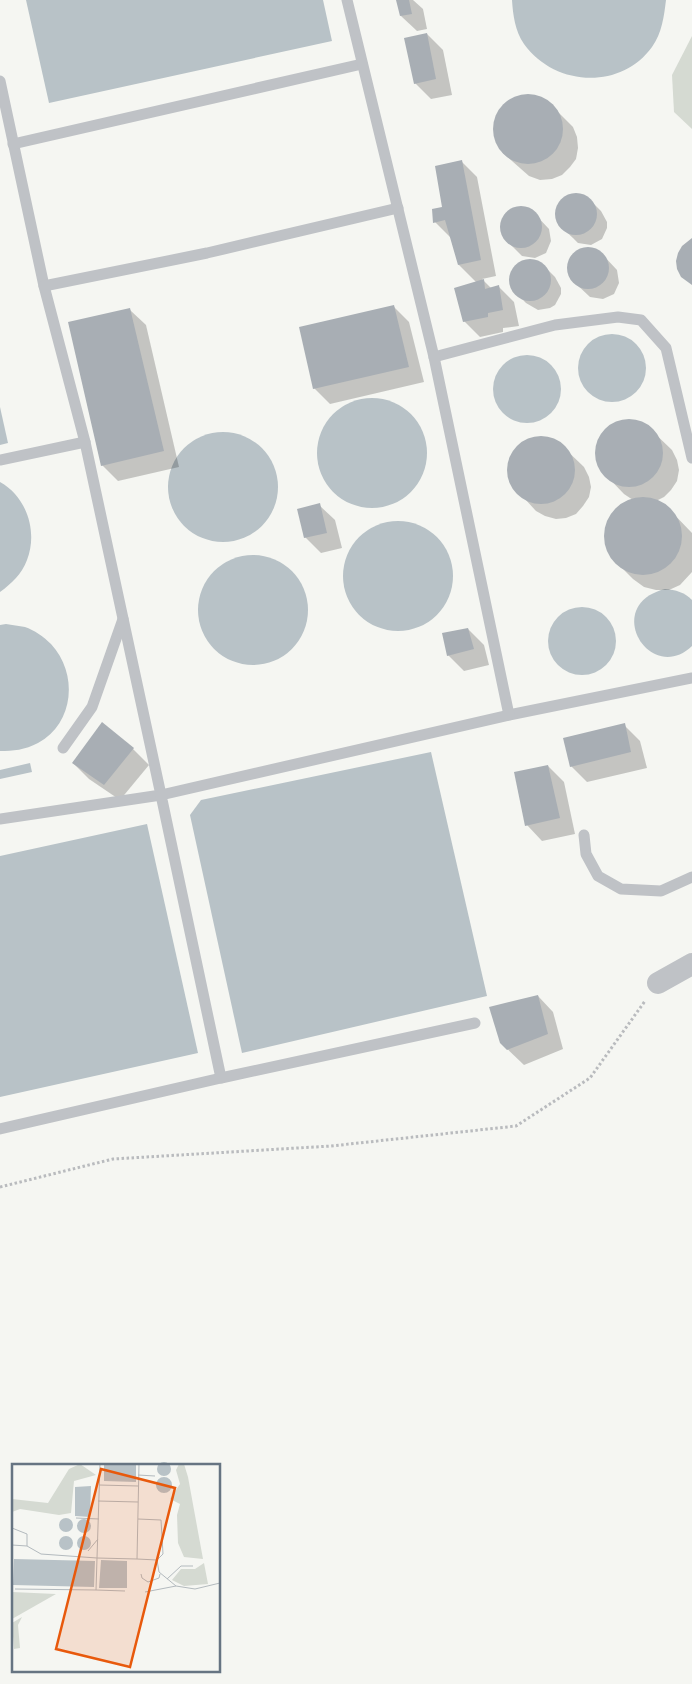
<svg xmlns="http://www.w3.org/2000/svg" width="692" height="1684" viewBox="0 0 692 1684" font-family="'Fira Sans',sans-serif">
<rect width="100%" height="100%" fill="#f5f6f2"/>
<path fill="#d5dad2" d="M692,36V129L674,112L672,75Z"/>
<g fill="#b8c2c7">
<path d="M26,0H323L332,41L49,103Z"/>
<path d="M512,0H666C664,16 662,33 652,47C620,91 554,86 524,44C515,31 513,15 512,0Z"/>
<circle cx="612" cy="368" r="34"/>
<circle cx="527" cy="389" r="34"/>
<circle cx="372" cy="453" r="55"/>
<path d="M0,407L8,443L0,445Z"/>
<circle cx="223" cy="487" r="55"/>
<path d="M0,482C27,497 38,532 27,560C22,574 11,584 0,592Z"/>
<circle cx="398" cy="576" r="55"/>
<circle cx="253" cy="610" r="55"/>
<path d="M665,589C676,590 684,592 692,600V646C650,686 601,605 665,589Z"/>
<circle cx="582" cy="641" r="34"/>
<path d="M6,624C12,625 19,626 25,627C34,630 44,637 51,644C78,673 75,723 38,743C25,750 13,751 0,751V625Z"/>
<path d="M431,752L487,996L242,1053L190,815L201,800Z"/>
<path d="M30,763L32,772L0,779V770Z"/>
<path d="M147,824L198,1053L0,1097V856Z"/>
</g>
<g fill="#0003">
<path d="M398,0H413L423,9L427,29L417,31L401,16Z"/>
<path d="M427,34L443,50L452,95L431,99L415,83Z"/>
<path d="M530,95L540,97L549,103L573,127L577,137L578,148L576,159L570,167L562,175L552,179L540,180L529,176L503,153L497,143L494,132L495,120L500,110L508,101L519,96Z"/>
<path d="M461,161L477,177L496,276L482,279L491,288L499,287L514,302L519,326L503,328V332L480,337L464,321L477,283L459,265L451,238L435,222L444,207Z"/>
<path d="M579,195L590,200L601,211L607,222V228L602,239L591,245L578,243L573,238L561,227L557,214L561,201L566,197Z"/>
<path d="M517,208H523L534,213L549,229L551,241L546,253L535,258L522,256L506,240L501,227L505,214Z"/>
<path d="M591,249L602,254L617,270L619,283L614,294L603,299L590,297L573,281L570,275L569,268L573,256L578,252Z"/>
<path d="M526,260H532L543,265L555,277L561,288V294L555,305L550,308L538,310L526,303L515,292L510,280L511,273L520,263Z"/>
<path d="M393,306L409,322L424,382L330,404L314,388Z"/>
<path d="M130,310L146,325L179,467L118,481L102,465Z"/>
<path d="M626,421L638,422L647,426L672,450L677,460L679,470L677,481L671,490L664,497L656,501L667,507L692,533V572L680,585L669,590H656L644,587L633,579L617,563L609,552L606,539L607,527L612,515L622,506L633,500L624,494L601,470L597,460V449L600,438L607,430L616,423Z"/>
<path d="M539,437L550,438L559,443L584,467L589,477L591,487L589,497L583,506L576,514L566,518L556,519L545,516L536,511L513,486L509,476V466L512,455L519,446L528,440Z"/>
<path d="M319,505L335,520L342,548L321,553L305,537Z"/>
<path d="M468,629L484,645L489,665L464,671L448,655Z"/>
<path d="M102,724L133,749L149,765L120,800L89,779L73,763Z"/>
<path d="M624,725L640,741L647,768L587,782L571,766Z"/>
<path d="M548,766L564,782L575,834L542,841L527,825Z"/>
<path d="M538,996L553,1012L563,1049L524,1065L501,1043Z"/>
</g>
<g fill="#a8aeb4">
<path d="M396,0H409L412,14L400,16Z"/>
<path d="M427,33L436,79L414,84L404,38Z"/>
<circle cx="528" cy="129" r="35"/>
<path d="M462,160L481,260L458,265L445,220L433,223L432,209L442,207L435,166Z"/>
<circle cx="576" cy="214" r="21"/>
<circle cx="521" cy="227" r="21"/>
<path d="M692,238V285L681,277L677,269L676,261L678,253L682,246Z"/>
<circle cx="588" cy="268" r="21"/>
<circle cx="530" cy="280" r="21"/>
<path d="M484,279L485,289L499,285L503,310L488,313V317L463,322L454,288Z"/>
<path d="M394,305L409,367L313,389L299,327Z"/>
<path d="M130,308L164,451L101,466L68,322Z"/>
<circle cx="629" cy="453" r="34"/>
<circle cx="541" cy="470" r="34"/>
<circle cx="643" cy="536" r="39"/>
<path d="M320,503L327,533L304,538L297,509Z"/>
<path d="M468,628L474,649L447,656L442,633Z"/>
<path d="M102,722L134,748L104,785L72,763Z"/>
<path d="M625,723L631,752L570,767L563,738Z"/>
<path d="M548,765L560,818L525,826L514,772Z"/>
<path d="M538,995L548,1034L507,1050L500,1043L489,1007Z"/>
</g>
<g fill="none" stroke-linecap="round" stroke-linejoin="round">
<path stroke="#b9bbbe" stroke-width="3" stroke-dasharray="2.5 2.5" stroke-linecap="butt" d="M0,1187L113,1159L331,1146L516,1126L590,1078L645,1001"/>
<g stroke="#bfc2c6" stroke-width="11">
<path d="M0,81L44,286L85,442L161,795L0,819"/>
<path d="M13,144L362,64"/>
<path d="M44,286L207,253L398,208"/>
<path d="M434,357L555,325L618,317L641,320L666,348L692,458"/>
<path d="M0,460L85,442"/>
<path d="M509,715L692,678"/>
<path d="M63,748L92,707L123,619"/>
<path d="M584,835L586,854L598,876L621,889L661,891L692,877"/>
<path d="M221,1078L475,1023"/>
<path d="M0,1129L221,1078L161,795L509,715L434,357L347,0"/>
</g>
<path stroke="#bfc2c6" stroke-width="22" d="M658,983L692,964"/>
</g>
<g transform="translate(12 1464)">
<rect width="208" height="208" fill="#f5f6f2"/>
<path d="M68,0L84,11L62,17L59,49L47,51L8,45L0,48V35L36,39L57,5ZM167,0H172L176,13L191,95L172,93L166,79L165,51L168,40L158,35L168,20L164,6ZM192,99L196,120L172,122L160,116L169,105H183ZM0,128L44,130L0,155ZM10,153L6,161L8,184L2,185L0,159Z" fill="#d5dad2"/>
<path d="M145 5a7 7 0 1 1 14 0a7 7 0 1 1-14 0ZM92,0H124V18L92,17ZM144 21a8 8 0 1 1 16 0a8 8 0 1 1-16 0ZM79,22L78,53L63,52V23ZM47 61a7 7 0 1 1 14 0a7 7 0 1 1-14 0ZM65 62a7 7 0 1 1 14 0a7 7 0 1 1-14 0ZM47 79a7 7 0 1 1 14 0a7 7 0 1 1-14 0ZM65 79a7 7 0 1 1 14 0a7 7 0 1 1-14 0ZM2,95L83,97L82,123L1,121ZM89,96L115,97V124H87Z" fill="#b8c2c7"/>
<path fill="none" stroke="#b3babe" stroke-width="1" d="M126,11L143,12M87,21L126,22M86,37L126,38M64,54L87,55M0,64L15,70V82M0,81L15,82L29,90L85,94L88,0M76,87L86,75M125,95L145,96L151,90L149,56L126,55M145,96L147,108L164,122M129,110L130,114L136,118L147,114L148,110M155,115L169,102H181M3,125L84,126L85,94L125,95L127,0M84,126L113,127M133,128L164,122L183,125L208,119"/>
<path fill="#e8590c" fill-opacity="0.15" stroke="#e8590c" stroke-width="2.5" d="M89,5L163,24L118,203L44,185Z"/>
<rect width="208" height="208" fill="none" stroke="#667482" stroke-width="2.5"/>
</g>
</svg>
